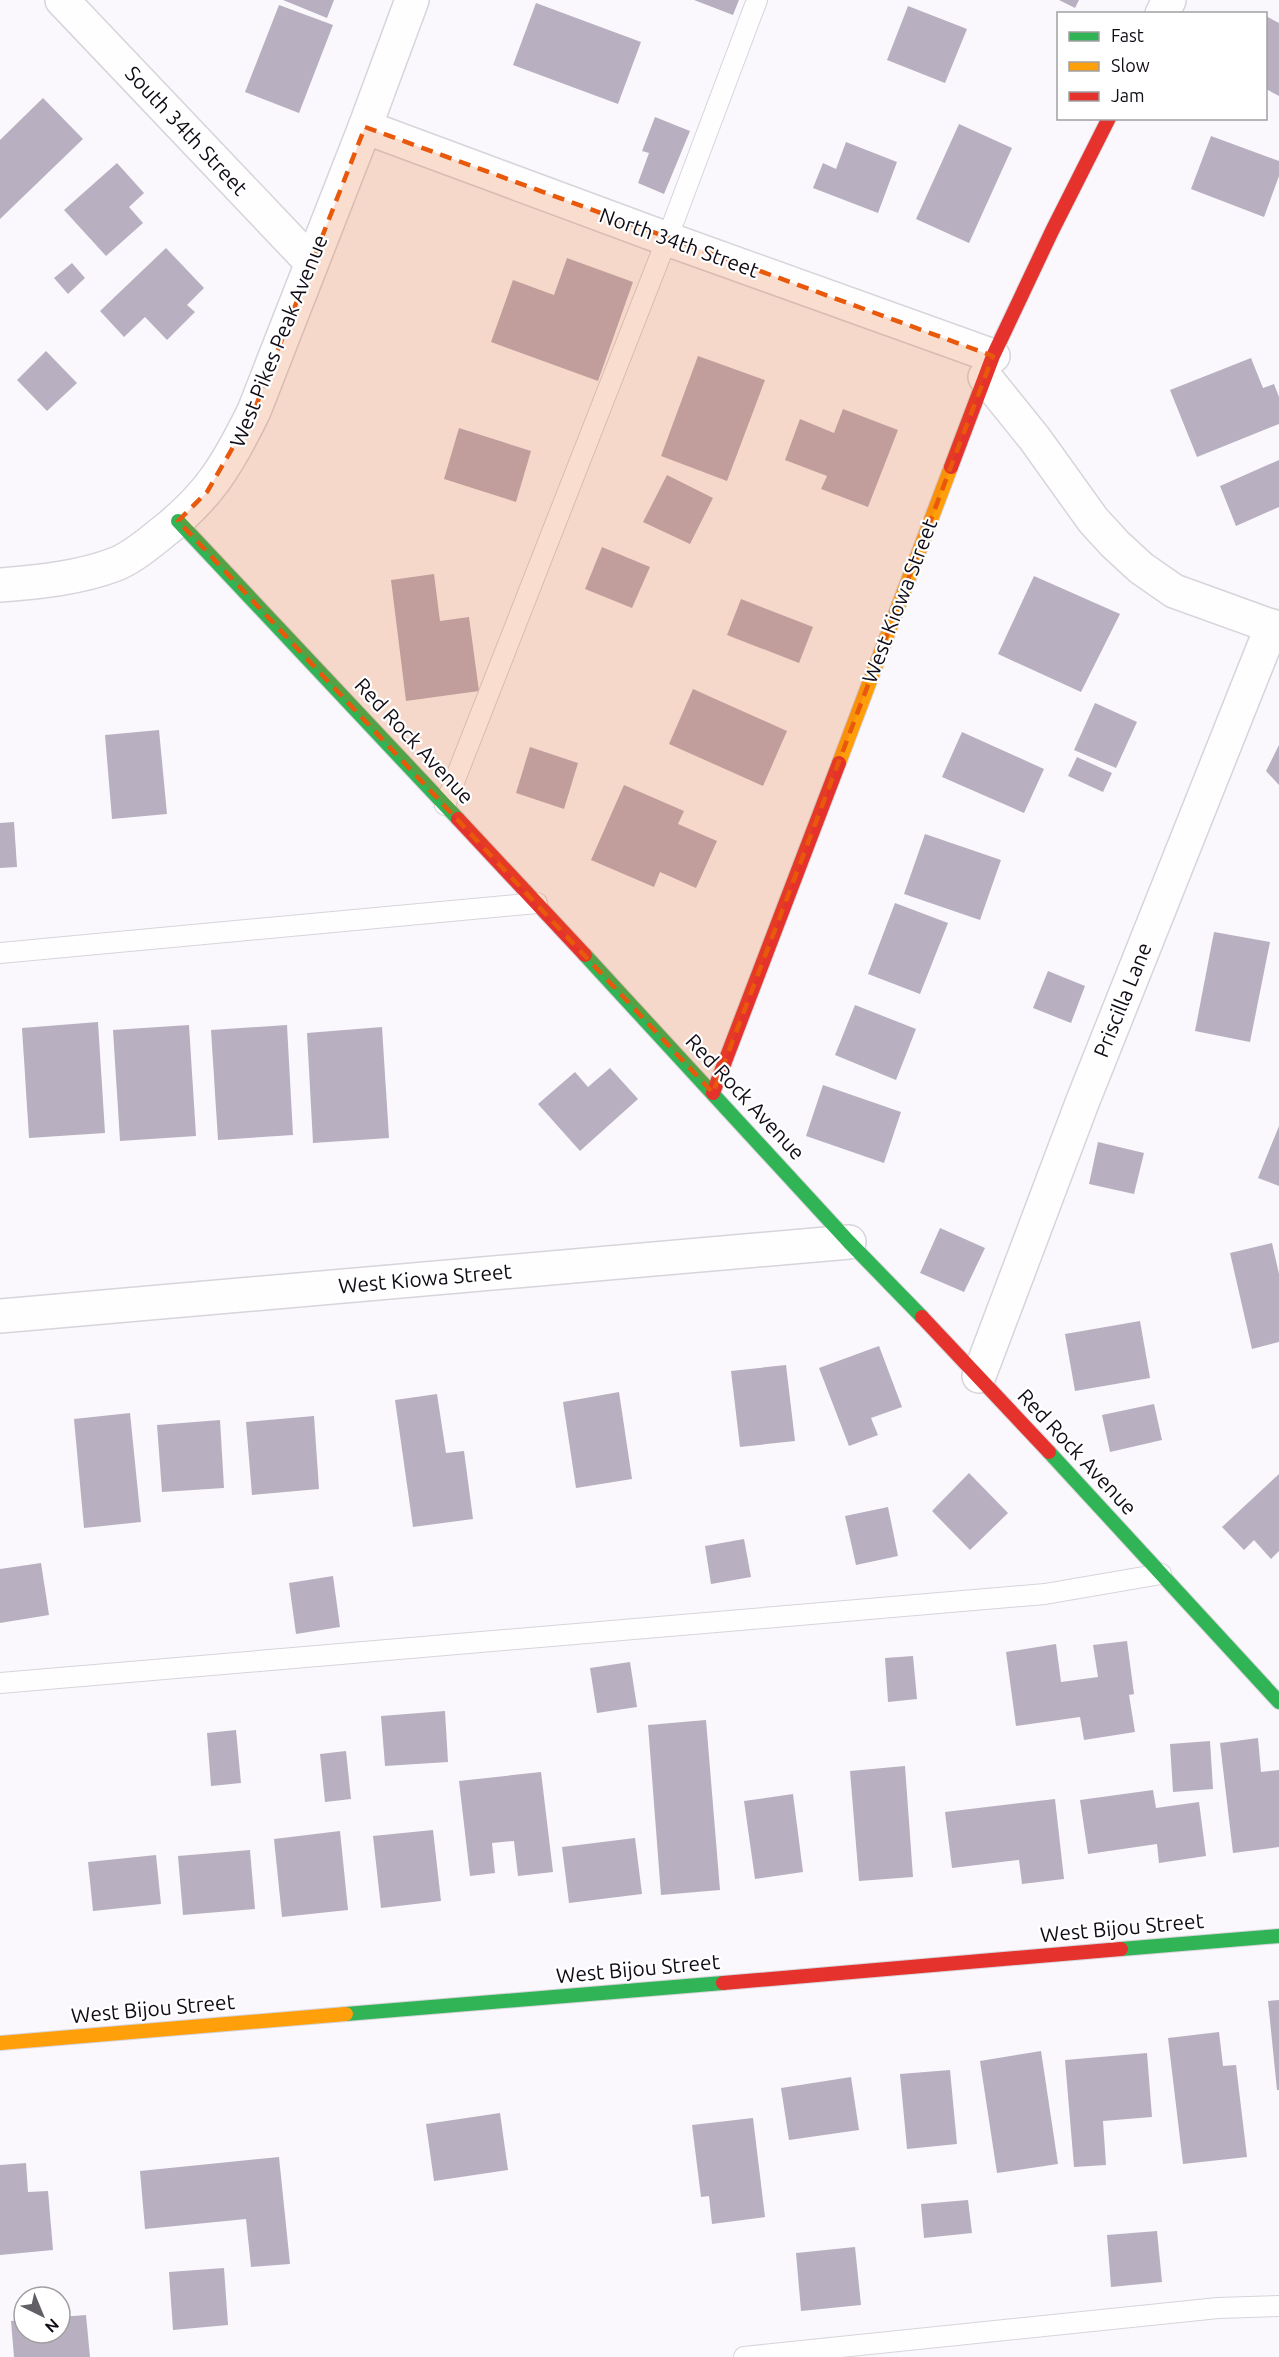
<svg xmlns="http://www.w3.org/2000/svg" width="1279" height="2357" viewBox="0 0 1279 2357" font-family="Ubuntu,sans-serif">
<rect width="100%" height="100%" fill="#faf8fc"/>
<g fill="#b8b0c0">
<path d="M283,0H334L327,18Z"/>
<path d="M694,0H739L733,15Z"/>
<path d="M1059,0H1079L1075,8Z"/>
<path d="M536,3L641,42L618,104L513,65Z"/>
<path d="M279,5L333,25L299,113L245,92Z"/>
<path d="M908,6L967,29L945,83L887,60Z"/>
<path d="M1266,16L1279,23V96L1266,89Z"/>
<path d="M43,98L83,139L0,219V140Z"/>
<path d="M655,117L690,131L664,194L638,183L649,153L642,151Z"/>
<path d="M959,124L1012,148L969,243L916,219Z"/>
<path d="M1211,136L1279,161V176L1264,217L1191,189Z"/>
<path d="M846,142L897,162L878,213L813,188L823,163L836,169Z"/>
<path d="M117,163L144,193L129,207L143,223L106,256L64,210Z"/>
<path d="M166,248L204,288L187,305L195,312L167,340L145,317L124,337L100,311Z"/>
<path d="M567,258L633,282L598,381L491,342L513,280L554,295Z"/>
<path d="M72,263L85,278L68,294L54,278Z"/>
<path d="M46,351L77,383L47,411L17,380Z"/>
<path d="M698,356L765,380L727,481L661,456Z"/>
<path d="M1251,358L1263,388L1274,384L1279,397V424L1197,457L1170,390Z"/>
<path d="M843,409L898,430L868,507L821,489L827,476L785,460L800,419L834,433Z"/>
<path d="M459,428L531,451L516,502L444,479Z"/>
<path d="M1279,460V507L1236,526L1220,486Z"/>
<path d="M667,475L713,498L690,544L643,522Z"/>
<path d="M602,547L650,567L632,608L585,589Z"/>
<path d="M434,574L440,621L469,617L479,691L406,701L391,580Z"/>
<path d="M1034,576L1120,614L1081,692L998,654Z"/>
<path d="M741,599L813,627L799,663L727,635Z"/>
<path d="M693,689L787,731L763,786L669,744Z"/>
<path d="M1095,703L1137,722L1116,768L1074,750Z"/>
<path d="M159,730L167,814L112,819L105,735Z"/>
<path d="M962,732L1044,769L1024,813L942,777Z"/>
<path d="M1279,745V785L1266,771Z"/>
<path d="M530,747L578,763L564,809L516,793Z"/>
<path d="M1077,757L1112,773L1103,792L1068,776Z"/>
<path d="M624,785L684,811L678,824L717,841L696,888L660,872L654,887L591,860Z"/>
<path d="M14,822L17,867L0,868V823Z"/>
<path d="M925,834L1001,860L980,920L904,894Z"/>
<path d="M895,903L948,923L920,994L868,974Z"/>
<path d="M1214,932L1270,942L1250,1042L1195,1031Z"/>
<path d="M1048,971L1085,986L1071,1023L1033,1008Z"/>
<path d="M855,1005L916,1029L896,1080L835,1055Z"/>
<path d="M98,1022L105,1133L29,1138L22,1028Z"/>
<path d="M189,1025L196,1136L120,1141L113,1030Z"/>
<path d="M287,1025L293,1135L218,1140L211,1030Z"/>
<path d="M382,1027L389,1138L313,1143L307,1033Z"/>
<path d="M610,1068L638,1099L580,1151L538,1104L575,1072L588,1087Z"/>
<path d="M823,1085L901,1112L884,1163L806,1136Z"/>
<path d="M1279,1126V1186L1258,1178Z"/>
<path d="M1098,1142L1144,1153L1134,1194L1089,1184Z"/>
<path d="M940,1228L985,1248L964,1292L920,1273Z"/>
<path d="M1272,1243L1279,1274V1342L1252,1349L1230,1253Z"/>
<path d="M1140,1321L1150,1378L1075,1391L1065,1334Z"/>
<path d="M879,1346L902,1407L871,1418L878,1435L849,1446L819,1368Z"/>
<path d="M786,1365L795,1441L740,1447L731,1371Z"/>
<path d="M619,1392L632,1479L576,1488L563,1402Z"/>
<path d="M437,1394L446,1453L464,1451L473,1519L413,1527L395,1400Z"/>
<path d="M1154,1404L1162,1440L1110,1452L1102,1415Z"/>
<path d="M130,1413L141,1522L84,1528L74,1419Z"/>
<path d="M314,1416L319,1489L252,1495L246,1422Z"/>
<path d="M220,1420L224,1488L162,1492L157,1425Z"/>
<path d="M969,1473L1008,1513L970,1550L932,1511Z"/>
<path d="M1279,1474V1551L1271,1559L1254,1540L1244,1550L1222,1527Z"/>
<path d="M888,1507L898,1556L856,1565L845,1516Z"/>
<path d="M744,1539L751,1577L711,1584L705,1546Z"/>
<path d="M41,1563L49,1615L0,1623V1569Z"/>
<path d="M333,1576L340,1627L296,1634L289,1583Z"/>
<path d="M1127,1641L1134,1694L1129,1695L1135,1732L1084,1740L1080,1717L1016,1726L1006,1652L1056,1644L1061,1682L1098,1677L1093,1645Z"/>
<path d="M913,1656L917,1699L888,1702L885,1658Z"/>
<path d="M630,1662L637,1707L597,1713L590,1668Z"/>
<path d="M445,1711L448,1762L385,1766L381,1716Z"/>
<path d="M706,1720L720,1890L661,1895L648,1725Z"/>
<path d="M236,1730L241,1783L211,1786L207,1733Z"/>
<path d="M1258,1738L1261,1772L1279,1770V1847L1233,1853L1220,1743Z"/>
<path d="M1210,1741L1213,1789L1173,1792L1170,1744Z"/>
<path d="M346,1751L351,1799L325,1802L320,1754Z"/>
<path d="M905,1766L913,1877L859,1881L850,1771Z"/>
<path d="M541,1772L553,1872L518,1876L514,1841L492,1843L495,1873L470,1876L459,1781Z"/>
<path d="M1153,1790L1156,1808L1199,1802L1206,1856L1159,1863L1157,1844L1088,1854L1080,1800Z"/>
<path d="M793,1794L803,1872L755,1879L744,1801Z"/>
<path d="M1055,1799L1064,1879L1022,1884L1019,1860L952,1868L945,1812Z"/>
<path d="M433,1830L441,1901L381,1908L373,1836Z"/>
<path d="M340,1831L348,1910L282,1917L274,1839Z"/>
<path d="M635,1838L642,1894L569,1903L562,1847Z"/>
<path d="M250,1850L255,1909L183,1915L178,1856Z"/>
<path d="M156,1855L161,1904L93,1911L88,1862Z"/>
<path d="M1279,2000V2090H1277L1268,2001Z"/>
<path d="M1219,2032L1223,2066L1236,2065L1247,2157L1183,2164L1168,2038Z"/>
<path d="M1041,2051L1058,2164L997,2173L980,2061Z"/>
<path d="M1147,2053L1152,2117L1103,2121L1106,2165L1074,2167L1065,2060Z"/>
<path d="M950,2070L957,2144L907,2149L900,2074Z"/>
<path d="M851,2077L859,2130L789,2140L781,2088Z"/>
<path d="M500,2113L508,2170L434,2181L426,2124Z"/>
<path d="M753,2118L765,2217L712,2224L709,2196L701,2197L692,2125Z"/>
<path d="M279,2157L290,2264L251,2267L246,2219L145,2229L140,2171Z"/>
<path d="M26,2163L28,2192L48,2191L53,2250L0,2255V2165Z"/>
<path d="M968,2200L972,2233L924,2238L921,2204Z"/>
<path d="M1157,2231L1162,2282L1111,2287L1107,2235Z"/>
<path d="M855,2247L861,2305L801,2311L796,2253Z"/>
<path d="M224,2268L228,2325L173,2330L169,2272Z"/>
<path d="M86,2315L90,2357H14L11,2321L24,2320V2333H60V2317Z"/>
</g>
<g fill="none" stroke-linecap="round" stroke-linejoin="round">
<g stroke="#d7d4db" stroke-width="22">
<g id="lane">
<path d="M445,805L667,239L757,0"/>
<path d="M0,953L537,903"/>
<path d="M0,1683L1045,1594L1161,1574"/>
<path d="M744,2357L1218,2308L1279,2306"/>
</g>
</g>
<g stroke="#d7d4db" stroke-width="36">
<g id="street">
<path d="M62,0L311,262"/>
<path d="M1162,14L1169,0"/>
<path d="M365,127L667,239L993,356"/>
<path d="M985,377L1035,439L1093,520L1115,544L1141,568L1174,591L1279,629"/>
<path d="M0,585C39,582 80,578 116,564C131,558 146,546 158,536C208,498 227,466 254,411L365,127L412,0"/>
<path d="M0,1316L849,1242"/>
<path d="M979,1376L1082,1103L1272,626"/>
</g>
</g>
<g stroke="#d7d4db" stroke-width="16">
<g id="fast">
<path d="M178,521L458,819"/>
<path d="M585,955L849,1242L922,1317"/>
<path d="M1049,1452L1279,1702"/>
<path d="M1121,1949L1279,1936"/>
<path d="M346,2014L723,1983"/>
</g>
</g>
<g stroke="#d7d4db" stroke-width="16">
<g id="slow">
<path d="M839,763L951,467"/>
<path d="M0,2043L346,2014"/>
</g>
</g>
<g stroke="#d7d4db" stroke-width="16">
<g id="jam">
<path d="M951,467L993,356L1052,231L1109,118"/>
<path d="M458,819L585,955"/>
<path d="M713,1093L839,763"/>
<path d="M922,1317L1049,1452"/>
<path d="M723,1983L1121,1949"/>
</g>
</g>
<use href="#lane" stroke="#fefeff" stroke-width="20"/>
<use href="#street" stroke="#fefeff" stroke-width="33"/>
<use href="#fast" stroke="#30b455" stroke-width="14"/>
<use href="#slow" stroke="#ff9f0a" stroke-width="14"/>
<use href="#jam" stroke="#e5322d" stroke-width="14"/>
</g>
<path fill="#e8590c" fill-opacity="0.2" stroke="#e8590c" stroke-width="4.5" stroke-dasharray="12 8" stroke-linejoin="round" d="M365,127L993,356L713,1093L178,521L207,492L254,411Z"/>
<g text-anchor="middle" stroke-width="4.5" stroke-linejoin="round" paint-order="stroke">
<g font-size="21" fill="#110c16" stroke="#fff">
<text transform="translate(186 131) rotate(47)" y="7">South 34th Street</text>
<text transform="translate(679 243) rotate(20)" y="7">North 34th Street</text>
<text transform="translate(279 341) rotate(-68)" y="7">West Pikes Peak Avenue</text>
<text transform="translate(900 601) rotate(-69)" y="7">West Kiowa Street</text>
<text transform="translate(414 741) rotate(47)" y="7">Red Rock Avenue</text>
<text transform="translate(1123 1000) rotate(-68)" y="7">Priscilla Lane</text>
<text transform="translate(745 1097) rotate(47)" y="7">Red Rock Avenue</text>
<text transform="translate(425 1279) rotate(-5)" y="7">West Kiowa Street</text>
<text transform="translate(1077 1452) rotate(47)" y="7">Red Rock Avenue</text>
<text transform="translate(1122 1928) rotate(-5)" y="7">West Bijou Street</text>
<text transform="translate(638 1969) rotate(-5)" y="7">West Bijou Street</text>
<text transform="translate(153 2009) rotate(-5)" y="7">West Bijou Street</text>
</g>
</g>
<rect x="1057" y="12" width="210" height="108" fill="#ffffff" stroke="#a09ea2" stroke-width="1.5"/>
<rect x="1069" y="32" width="30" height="9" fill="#30b455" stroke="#a09ea2" stroke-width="1.5"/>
<text x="1111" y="42" font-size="18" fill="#110c16">Fast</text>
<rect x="1069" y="62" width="30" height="9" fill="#ff9f0a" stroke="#a09ea2" stroke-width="1.5"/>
<text x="1111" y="72" font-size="18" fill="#110c16">Slow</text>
<rect x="1069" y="92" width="30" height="9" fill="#e5322d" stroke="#a09ea2" stroke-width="1.5"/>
<text x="1111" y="102" font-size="18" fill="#110c16">Jam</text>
<g transform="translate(42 2315) rotate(137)"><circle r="28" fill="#ffffff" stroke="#a09ea2" stroke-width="1.5"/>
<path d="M0-4.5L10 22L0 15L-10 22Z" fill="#635f66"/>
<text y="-9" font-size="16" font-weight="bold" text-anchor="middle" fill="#110c16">N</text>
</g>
</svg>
